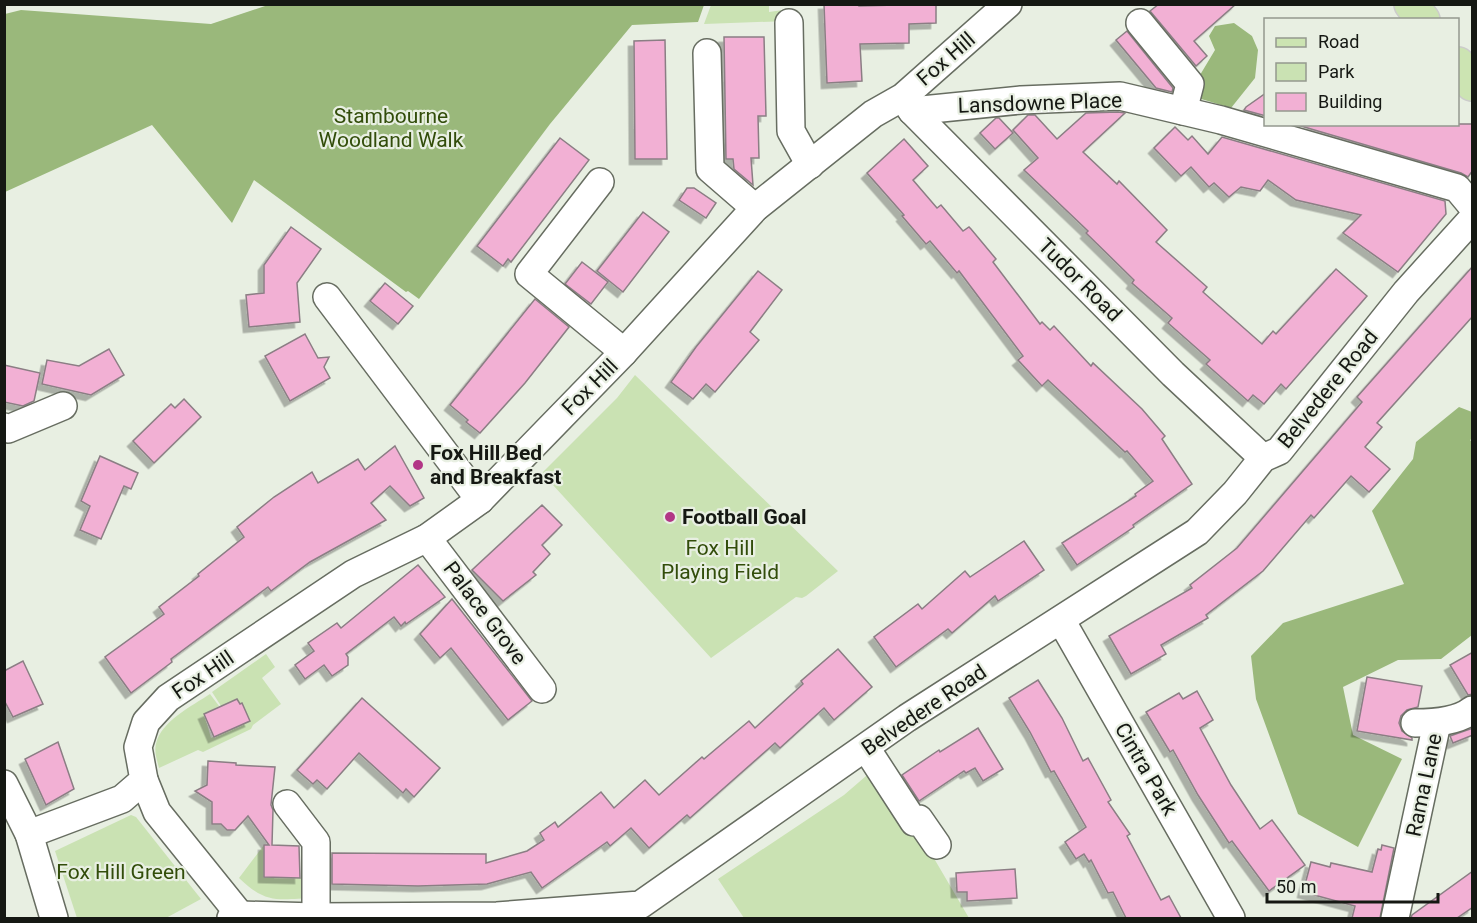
<svg xmlns="http://www.w3.org/2000/svg" width="1477" height="923" viewBox="0 0 1477 923" font-family="Roboto,sans-serif">
<defs>
<filter id="shadow"><feDropShadow dx="-5.5" dy="5.5" stdDeviation="0" flood-color="#0004"/></filter>
</defs>
<rect width="100%" height="100%" fill="#e8efe2"/>
<g fill="#cae2b3">
<path d="M711,5H769V12L790,9L787,21L704,24Z"/>
<path d="M635,375L838,571L806,596L802,598L796,597L711,658L542,473L617,398Z"/>
<path d="M266,654L275,667L262,678L281,704L253,725L251,729L203,752L198,750L159,768C157,760 154,752 156,744C161,721 192,706 210,694L219,706L204,714L211,738L250,721L242,703L240,704L237,699L221,706L212,692Z"/>
<path d="M873,770L915,826L969,918H744L718,879L844,795Z"/>
<path d="M131,815L136,817L201,899L166,918H77L55,851Z"/>
<path d="M264,845V877L315,878V898C278,899 267,905 239,878Z"/>
</g>
<g fill="#9ab87b">
<path d="M271,4H704V5L698,22L632,25L550,124L419,299L408,291L406,292L254,180L232,223L152,125L5,192V14L21,10L211,24Z"/>
<path d="M1234,23L1252,36L1258,50L1255,78L1231,108L1198,98L1197,80L1215,50L1209,36L1215,26Z"/>
<path d="M1459,407L1472,412V439L1470,440L1472,442V635L1441,659L1398,660L1343,687L1353,735L1402,759L1358,847L1298,814L1256,699L1251,656L1283,623L1404,584L1372,511L1413,459L1416,442Z"/>
</g>
<g fill="#f2b0d4" stroke="#8b7e84" stroke-width="1.5" filter="url(#shadow)">
<path d="M824,4H859V6L936,4V23L909,24V43L860,44L862,81L827,83Z"/>
<path d="M1159,4H1236L1194,41L1207,56L1196,66L1150,11Z"/>
<path d="M1127,31L1173,88L1172,92L1156,88L1116,40Z"/>
<path d="M724,37H764L766,116H758L759,158H751L753,185L734,169L733,159H726Z"/>
<path d="M665,40L667,159H635L634,41Z"/>
<path d="M1266,93V116L1244,110L1246,107Z"/>
<path d="M1118,112L1125,113L1083,152L1117,184L1119,181L1167,230L1156,242L1207,287L1203,292L1262,344L1273,331L1276,334L1336,269L1367,296L1286,389L1281,384L1264,404L1253,395L1248,401L1206,364L1210,360L1168,323L1172,318L1132,283L1134,280L1086,233L1088,231L1024,170L1038,158L1013,130L1028,115H1035L1057,139L1086,113Z"/>
<path d="M996,118H999L1013,133L995,149L980,133Z"/>
<path d="M1294,124H1473V170L1468,177L1461,173Z"/>
<path d="M1175,127L1188,140L1192,136L1208,154L1222,137L1445,201L1446,214L1398,272L1343,233L1361,215L1296,200L1268,180L1260,191L1241,187L1229,197L1214,183L1209,187L1191,167L1181,176L1154,148Z"/>
<path d="M560,138L589,160L511,262L508,259L503,266L477,246Z"/>
<path d="M904,139L928,166L913,180L937,208L941,205L963,231L969,227L971,229L996,259L993,262L1040,324L1042,322L1050,330L1054,326L1091,366L1093,363L1142,409L1165,436L1162,439L1192,484L1133,525L1134,527L1077,565L1062,543L1136,496L1135,494L1153,481L1127,451L1125,452L1048,380L1042,386L1018,360L1023,356L959,271L957,273L930,241L926,244L902,216L904,215L867,173Z"/>
<path d="M687,188H694L716,203L706,218L679,200Z"/>
<path d="M643,212L669,232L623,292L597,271Z"/>
<path d="M291,227L321,249L297,283L300,322L249,327L246,295L264,293V265Z"/>
<path d="M582,262L608,282L591,304L565,284Z"/>
<path d="M1473,266V316L1377,423L1382,427L1365,447L1390,469L1369,492L1351,476L1314,518L1311,515L1263,571L1206,615L1208,618L1161,645L1166,654L1131,674L1109,636L1192,588L1190,585L1237,548L1362,402L1357,397Z"/>
<path d="M758,271L782,290L750,332L759,340L715,392L706,384L693,399L671,382L696,347Z"/>
<path d="M385,283L413,306L398,324L370,301Z"/>
<path d="M535,299L569,327L525,383L480,433L466,422L468,420L450,405Z"/>
<path d="M305,334L318,358L329,357L324,367L330,378L290,401L265,356Z"/>
<path d="M109,349L124,375L91,395L42,384L47,360L79,366Z"/>
<path d="M4,365L40,373L34,401L23,406L4,402Z"/>
<path d="M184,399L201,417L154,463L133,441L171,404L175,408Z"/>
<path d="M395,446L424,498L410,506L390,486L371,503L386,520L310,562L271,591L268,587L171,659L172,662L131,693L105,657L164,614L159,607L199,576L198,574L244,537L237,527L274,497L312,472L318,483L358,459L365,470Z"/>
<path d="M100,456L138,473L131,489L124,486L101,539L80,530L90,506L81,501Z"/>
<path d="M542,505L562,525L542,545L550,554L533,572L536,575L503,601L472,570Z"/>
<path d="M1024,541L1044,570L998,601L995,596L952,633L948,629L896,667L874,637L918,604L922,609L965,571L970,577Z"/>
<path d="M418,565L445,597L406,624L405,622L401,626L394,617L346,654L348,657V665L332,676L324,665L305,679L295,665L314,651L308,643L337,623L341,628Z"/>
<path d="M452,599L532,701L508,720L451,648L440,658L420,634Z"/>
<path d="M838,649L872,687L834,720L824,708L780,748L775,743L690,818L687,815L649,848L631,828L610,846L607,842L542,888L531,872L487,884L418,886L332,884V853L486,854V863L527,851L544,840L540,833L555,822L558,827L601,792L614,808L645,780L659,795L702,757L704,759L749,721L755,728L803,684L801,681Z"/>
<path d="M1473,652V694L1468,695L1450,665Z"/>
<path d="M23,661L43,704L13,717L4,700V671Z"/>
<path d="M1367,677L1422,686L1418,707L1407,710L1401,716L1399,723L1402,731L1412,738V740L1357,731Z"/>
<path d="M1038,680L1062,718L1083,761L1088,758L1111,800L1108,802L1130,834L1127,836L1161,900L1169,896L1181,918H1126L1113,892L1108,893L1091,860L1089,862L1084,854L1076,859L1065,842L1086,827L1054,771L1051,772L1030,732L1009,698Z"/>
<path d="M1197,691L1213,720L1200,728L1231,785L1260,829L1272,820L1305,865L1269,891L1232,841L1229,843L1198,795L1173,750L1170,752L1146,712L1179,693L1183,699Z"/>
<path d="M362,698L440,768L414,797L406,789L403,793L359,753L327,789L317,780L313,784L297,770Z"/>
<path d="M237,699L240,704L242,703L250,721L214,737L204,714Z"/>
<path d="M978,728L1003,769L983,781L975,768L966,773L964,771L919,801L902,775L939,750L940,752Z"/>
<path d="M1473,728V735L1453,743L1450,736Z"/>
<path d="M58,742L74,789L46,805L25,759Z"/>
<path d="M208,761L236,763V765L275,767L271,805L273,810L272,845L299,846L300,878L264,877V845H269L248,816L235,830H227L221,824H212V802L195,791L207,785Z"/>
<path d="M1382,845L1394,848L1380,918H1352L1355,906L1303,892L1311,862L1330,867L1331,863L1372,872L1378,849L1381,850Z"/>
<path d="M1015,869L1017,898L967,901V892H957L956,873Z"/>
<path d="M1473,871V907L1457,918H1411L1412,915Z"/>
</g>
<g fill="none" stroke-linecap="round" stroke-linejoin="round">
<g stroke="#676d61" stroke-width="30">
<g id="minor">
<path d="M789,23L791,131L810,165"/>
<path d="M1140,23L1190,84L1183,111"/>
<path d="M707,53L710,169L755,208"/>
<path d="M905,101L912,111L1173,374L1263,458"/>
<path d="M912,111L1021,100L1120,96L1221,120L1457,188L1472,206"/>
<path d="M600,182L529,274L624,352"/>
<path d="M327,297L480,500"/>
<path d="M4,427L8,429L63,406"/>
<path d="M427,538L542,689"/>
<path d="M1061,620L1231,918"/>
<path d="M1415,723C1433,723 1457,722 1472,710"/>
<path d="M866,748L914,822L919,819L937,845"/>
<path d="M144,780L157,812L240,915"/>
<path d="M4,784L29,834L54,918"/>
<path d="M287,804L316,842V917"/>
<path d="M29,834L122,799L144,780L138,747L146,722L168,698L353,574L427,538L480,500L624,352L755,208L873,114L903,97L1008,4"/>
<path d="M231,918L240,915L316,917L497,916L640,905L907,718L1197,532L1235,493L1263,458L1279,451L1406,292L1472,219"/>
<path d="M1395,918L1437,723"/>
</g>
</g>
<g stroke="#cccccb" stroke-width="36">
<g id="major">
<path d="M1411,4L1423,20"/>
<path d="M1458,64L1472,84"/>
</g>
</g>
<use href="#minor" stroke="#fff" stroke-width="27"/>
<use href="#major" stroke="#cce4b2" stroke-width="33"/>
</g>
<g fill="#b23686" stroke="#e8efe2" stroke-width="2">
<circle cx="418" cy="465" r="6"/>
<circle cx="670" cy="517" r="6"/>
</g>
<g text-anchor="middle" stroke-width="4.5" stroke-linejoin="round" paint-order="stroke">
<g font-size="21" fill="#151813" stroke="#e8efe2">
<text transform="translate(946 59) rotate(-41)" y="7">Fox Hill</text>
<text transform="translate(1040 103) rotate(-2)" y="7">Lansdowne Place</text>
<text transform="translate(1080 280) rotate(45)" y="7">Tudor Road</text>
<text transform="translate(590 387) rotate(-45)" y="7">Fox Hill</text>
<text transform="translate(1328 389) rotate(-51)" y="7">Belvedere Road</text>
<text transform="translate(485 613) rotate(53)" y="7">Palace Grove</text>
<text transform="translate(203 675) rotate(-34)" y="7">Fox Hill</text>
<text transform="translate(924 710) rotate(-34)" y="7">Belvedere Road</text>
<text transform="translate(1146 769) rotate(60)" y="7">Cintra Park</text>
<text transform="translate(1424 785) rotate(-78)" y="7">Rama Lane</text>
</g>
<g font-size="21" fill="#324d0a" stroke="#e8efe2">
<text x="391" y="123">Stambourne<tspan x="391" dy="24">Woodland Walk</tspan></text>
<text x="720" y="555">Fox Hill<tspan x="720" dy="24">Playing Field</tspan></text>
<text x="121" y="879">Fox Hill Green</text>
</g>
<g font-size="21" font-weight="bold" fill="#151813" stroke="#e8efe2" text-anchor="start">
<text x="430" y="460">Fox Hill Bed<tspan x="430" dy="24">and Breakfast</tspan></text>
<text x="682" y="524">Football Goal</text>
</g>
</g>
<rect width="1477" height="923" fill="none" stroke="#151813" stroke-width="12"/>
<rect x="1264" y="18" width="195" height="108" fill="#e8efe2" stroke="#94998f" stroke-width="1.5"/>
<rect x="1276" y="38" width="30" height="9" fill="#cce4b2" stroke="#94998f" stroke-width="1.5"/>
<text x="1318" y="48" font-size="18" fill="#151813">Road</text>
<rect x="1276" y="63" width="30" height="18" fill="#cae2b3" stroke="#94998f" stroke-width="1.5"/>
<text x="1318" y="78" font-size="18" fill="#151813">Park</text>
<rect x="1276" y="93" width="30" height="18" fill="#f2b0d4" stroke="#94998f" stroke-width="1.5"/>
<text x="1318" y="108" font-size="18" fill="#151813">Building</text>
<path d="M1267 893v9h171v-9" fill="none" stroke="#151813" stroke-width="3"/>
<text x="1276" y="893" font-size="18" fill="#151813" stroke="#e8efe2" stroke-width="4.5" paint-order="stroke">50 m</text>
</svg>
